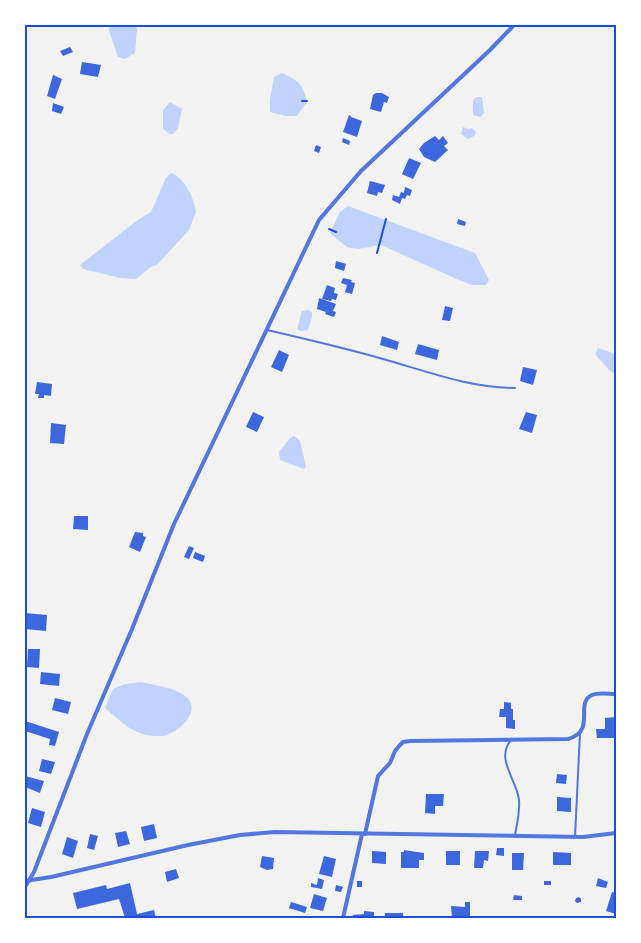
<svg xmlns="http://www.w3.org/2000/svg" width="641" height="943" viewBox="0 0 641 943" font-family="'PT Sans',sans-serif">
<rect width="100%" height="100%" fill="#f2f2f2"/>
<g fill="#bfd3fe">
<path d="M110,25H135L137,29L135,53L125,59L118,57L109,31Z"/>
<path d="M282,73C299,81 303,84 307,102L297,116H285L270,112V99L274,77Z"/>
<path d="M476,97H482L484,113L481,117L473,115V100Z"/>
<path d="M170,102L182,109L178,128L173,134H170L163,129V110Z"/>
<path d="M463,127L469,129L472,128L476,132L474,136L468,139L461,134Z"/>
<path d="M171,173C185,178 194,198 196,212L189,230L157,265L151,267L136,279L120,278L83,269L80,265L139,219L151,212L166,178Z"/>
<path d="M348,206L475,253L489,280L486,285H472L459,280L381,245L358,249L347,247L330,233L340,212Z"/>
<path d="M308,310L312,312V317L308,330L301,331L297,329L302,311Z"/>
<path d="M598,348L616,354V374L610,371L595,354Z"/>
<path d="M294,436L300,441L306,467L304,469L280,460L279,452L290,438Z"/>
<path d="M141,682C153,685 177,688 185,696C203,710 181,730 166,735C161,737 152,736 147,735C130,732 118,719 105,708L113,689L125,684Z"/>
</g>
<g fill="#3d67dc">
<path d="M70,47L73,52L63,56L60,51Z"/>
<path d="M82,62L101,65L98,77L80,74Z"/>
<path d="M53,75L62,79L55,99L47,96Z"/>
<path d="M376,93H382L389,97L387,103L384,102L381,112L370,109L373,95Z"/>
<path d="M53,103L64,107L61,114L52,111Z"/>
<path d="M349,115L351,116V117L362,121L357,137L343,132Z"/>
<path d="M435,136L439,140L443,136L448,143L444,146L448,150L435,162L424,157L419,149L424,143Z"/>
<path d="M343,138L350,141L349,145L342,142Z"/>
<path d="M316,145L321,147L319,153L314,151Z"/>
<path d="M409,158L421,163L413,179L402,174Z"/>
<path d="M370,181L385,185L382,193L378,192L377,196L367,193Z"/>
<path d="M405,187L412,190L410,196L407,195L405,199L402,198L400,204L392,200L393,195L399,197L401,192L404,193Z"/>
<path d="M458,219L466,222L465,226L457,224Z"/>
<path d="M336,261L346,264L344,271L335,268Z"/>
<path d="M343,278L352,280L351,282L355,283L352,294L345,292L347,285L341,283Z"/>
<path d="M327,285L335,288L334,293L338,294L336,300L332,299L331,301L322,299Z"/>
<path d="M319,298L336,304L333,311L336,312L334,317L325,314L326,312L317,309Z"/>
<path d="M445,306L453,308L450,321L442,320Z"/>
<path d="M382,336L399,342L397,350L380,345Z"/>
<path d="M418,344L439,350L437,360L415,354Z"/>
<path d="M279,350L289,355L282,372L271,367Z"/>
<path d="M523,367L537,370L533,385L520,381Z"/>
<path d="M37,382L52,384L51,396L44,395V398H38L39,394H35Z"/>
<path d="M253,412L264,417L257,432L246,427Z"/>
<path d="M526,412L537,415L532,433L519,429Z"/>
<path d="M51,423L66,425L64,444L50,443Z"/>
<path d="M74,516H88V530L73,529Z"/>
<path d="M135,532L143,533V536L146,537L140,552L129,547Z"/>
<path d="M189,546L194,548L189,559L184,557Z"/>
<path d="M195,552L205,556L203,562L193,558Z"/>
<path d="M25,613L47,615L46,631L25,629Z"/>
<path d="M28,649H40L39,668L27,667Z"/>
<path d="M41,672L60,674L59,686L40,684Z"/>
<path d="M55,698L71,702L68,714L52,710Z"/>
<path d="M504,702L511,703V709H513V720H515V729L506,728V717H499L500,709H504Z"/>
<path d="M616,717V738H597L596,729H605V718Z"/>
<path d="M25,721L59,732L55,746L49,745L50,739L25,731Z"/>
<path d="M42,759L55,762L51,774L39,771Z"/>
<path d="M557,774L567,775L566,784L556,783Z"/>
<path d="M25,776L44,781L40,793L25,787Z"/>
<path d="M426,794H444L443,806H435V814L425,813Z"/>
<path d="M557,797L571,798V812L557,811Z"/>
<path d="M32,808L45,812L41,827L28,823Z"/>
<path d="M154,824L157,838L144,841L141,827Z"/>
<path d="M126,831L130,844L118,847L115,833Z"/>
<path d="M90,834L98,836L94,850L87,848Z"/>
<path d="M67,837L78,841L73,858L62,854Z"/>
<path d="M497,848H504V856L496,855Z"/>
<path d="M404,850L424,853V860H419V868H401V852H404Z"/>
<path d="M372,851L386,852V864L372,863Z"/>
<rect x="446" y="851" width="14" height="14"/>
<path d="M475,851H489L488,861L484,860L483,868H474Z"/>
<path d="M553,852L571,853V865H553Z"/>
<path d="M512,853H524L523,870H512Z"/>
<path d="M262,856L274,858L273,869L267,870L260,867Z"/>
<path d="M324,856L336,859L332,877L319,874Z"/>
<path d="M176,869L179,878L167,882L165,872Z"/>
<path d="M318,878L324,880L322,889L311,887V883L317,885Z"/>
<path d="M598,878L608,882L606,888L596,886Z"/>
<rect x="357" y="881" width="5" height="6"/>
<rect x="544" y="881" width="7" height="4"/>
<path d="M130,883L137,914L154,910L156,918H125L119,899L77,909L73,893L106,885L107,889Z"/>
<path d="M336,885L343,887L341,892L335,891Z"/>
<path d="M612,892L616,893V914L606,911Z"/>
<path d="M314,894L327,898L323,911L310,908Z"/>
<path d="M514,895L522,896V900H513Z"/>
<path d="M579,897L581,899V902L577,903L575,901L576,898Z"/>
<path d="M291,902L307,907L305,913L289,908Z"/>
<path d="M465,902H470V918H452L451,906L465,907Z"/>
<path d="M364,911L374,912V918H352L353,915L364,914Z"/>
<rect x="385" y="913" width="18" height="5"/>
</g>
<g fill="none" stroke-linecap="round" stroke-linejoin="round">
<g stroke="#1d4ed8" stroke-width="2">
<path d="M302,101H307"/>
<path d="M329,229L336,232"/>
<path d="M377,253L386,219"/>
</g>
<g stroke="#5277de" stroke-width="2">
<path d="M267,330C306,339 345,348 383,359C426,371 470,388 515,388"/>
<path d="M511,740C495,759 517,780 519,800C520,812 517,824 515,835"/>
<path d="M575,837L580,733"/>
</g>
<g stroke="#5277de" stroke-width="4">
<path d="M365,834L378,776L390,763L395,751L399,746L403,742L410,741L568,739C597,731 574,703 592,695C599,692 609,694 616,694"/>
<path d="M25,881L51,877L188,845L240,835L275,832L583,837L616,833"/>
<path d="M25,887L34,872L87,734L132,629L174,524L319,220L361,171L490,50L514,25"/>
<path d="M343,918L362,834"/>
</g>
</g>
<rect width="641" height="943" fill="none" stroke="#ffffff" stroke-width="52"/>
<rect x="26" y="26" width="589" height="891" fill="none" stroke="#1d4ed8" stroke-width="2"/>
</svg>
